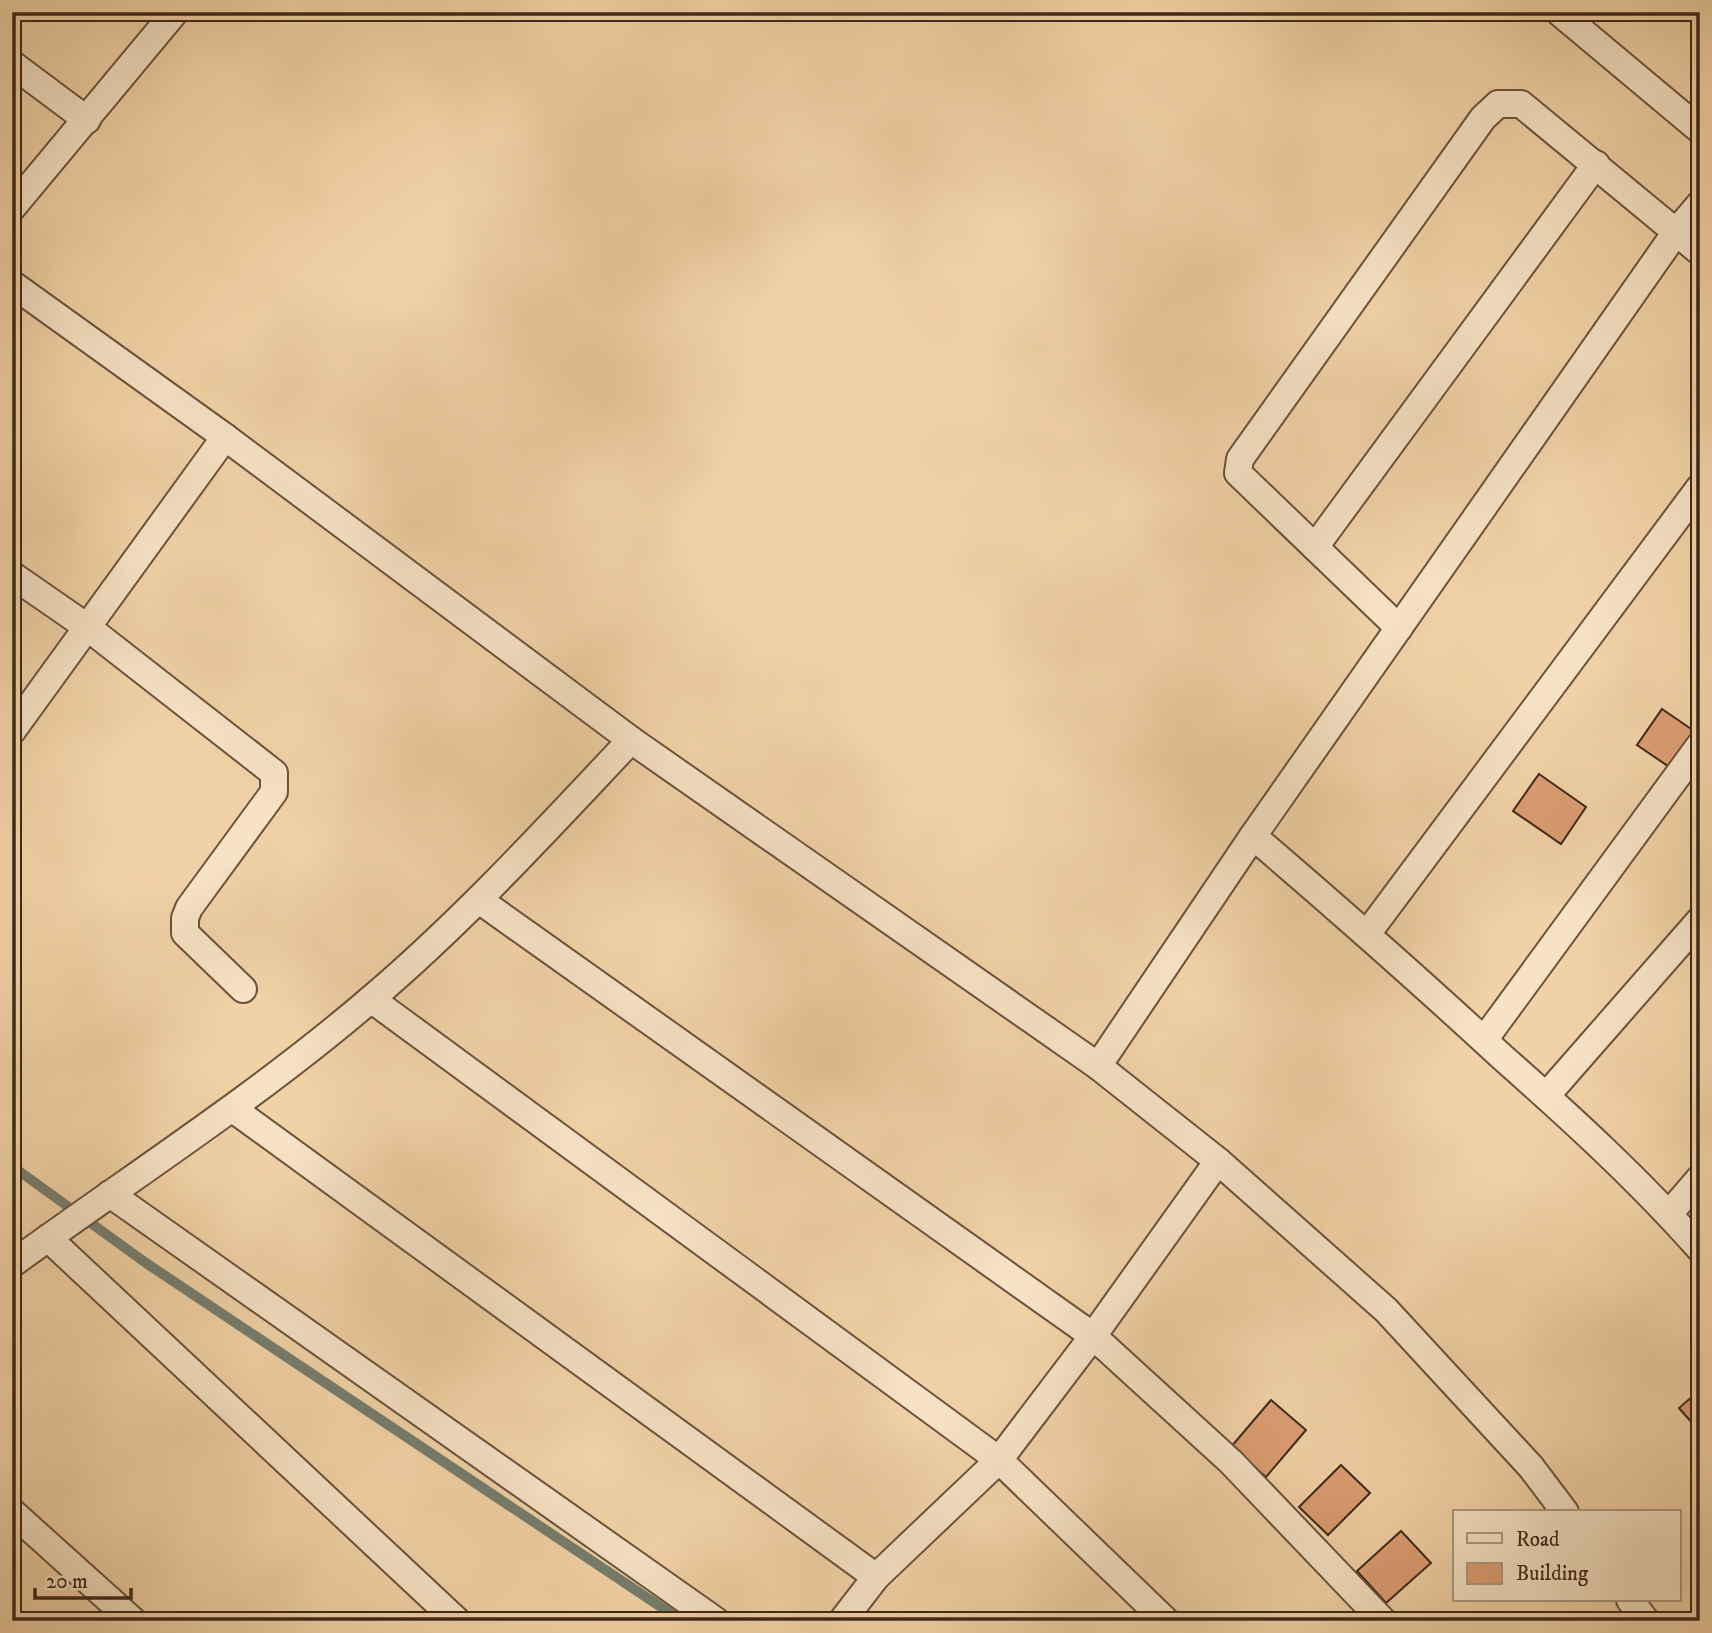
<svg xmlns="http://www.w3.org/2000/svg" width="1712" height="1633" viewBox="0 0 1712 1633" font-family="'IM FELL DW Pica',serif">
<rect width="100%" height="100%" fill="#f1d2a6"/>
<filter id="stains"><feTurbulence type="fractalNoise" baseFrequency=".00286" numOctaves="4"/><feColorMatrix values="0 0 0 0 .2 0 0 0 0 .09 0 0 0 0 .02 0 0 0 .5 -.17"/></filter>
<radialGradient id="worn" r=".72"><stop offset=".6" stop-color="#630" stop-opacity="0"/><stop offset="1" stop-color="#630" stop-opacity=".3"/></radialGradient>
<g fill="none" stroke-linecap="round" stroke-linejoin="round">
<path stroke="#767e6e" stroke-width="10" d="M12,1166L146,1263L682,1621"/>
</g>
<g fill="#dc9e72" stroke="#3e281a" stroke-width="2">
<path d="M1662,709L1700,735L1678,773L1637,745Z"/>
<path d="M1539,774L1586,807L1561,844L1513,811Z"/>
<path d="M1700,1390V1432L1679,1408Z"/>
<path d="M1271,1400L1306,1430L1266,1477L1231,1447Z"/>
<path d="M1341,1465L1370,1493L1328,1535L1299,1507Z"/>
<path d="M1401,1531L1431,1563L1386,1603L1357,1571Z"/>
</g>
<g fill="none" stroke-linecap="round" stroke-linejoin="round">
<g stroke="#6b523d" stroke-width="30">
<g id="minor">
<path d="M1559,12L1700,130"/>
<path d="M12,64L87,120"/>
<path d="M12,208L175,12"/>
<path d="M12,284L225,437L631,740L1098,1066L1218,1161L1386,1310L1531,1467L1565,1512"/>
<path d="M1315,547L1596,164"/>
<path d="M12,575L87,627L274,773V792L189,908L185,918V933L243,989"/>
<path d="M1399,628L1238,473L1240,459L1483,118L1498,104H1521L1676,232L1700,204"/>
<path d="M12,731L225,437"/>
<path d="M1253,836C1337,908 1420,981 1501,1056C1570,1117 1639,1180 1700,1249"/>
<path d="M479,900L1093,1336L1231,1462L1383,1621"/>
<path d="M1367,934L1700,487"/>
<path d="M371,999L999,1460L1166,1621"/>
<path d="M1484,1040L1700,745"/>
<path d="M1098,1066L1253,836L1676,232L1700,252"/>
<path d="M1546,1096L1700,920"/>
<path d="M233,1109L876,1577"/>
<path d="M110,1194L716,1621"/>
<path d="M1669,1214L1700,1178"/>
<path d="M48,1238L457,1621"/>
<path d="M12,1264C133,1176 258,1096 371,999C464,920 547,829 631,740"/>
<path d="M12,1512L133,1621"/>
<path d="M1630,1600L1646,1621"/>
<path d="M842,1621L876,1577L999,1460L1093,1336L1218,1161"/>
</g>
</g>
<use href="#minor" stroke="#f6e2c5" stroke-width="26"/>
</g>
<rect width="1712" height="1633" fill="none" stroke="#f1d2a6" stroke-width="42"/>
<rect x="14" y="14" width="1684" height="1605" fill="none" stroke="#3e281a" stroke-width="3.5"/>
<rect x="21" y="21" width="1670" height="1591" fill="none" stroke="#3e281a" stroke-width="2"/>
<rect x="1453" y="1510" width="228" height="91" fill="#f6e2c5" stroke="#ac9881" stroke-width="2"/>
<rect x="1467" y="1533" width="35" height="10" fill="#f6e2c5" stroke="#ac9881" stroke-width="2"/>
<text x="1516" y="1546" font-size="21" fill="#3e281a">Road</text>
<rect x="1467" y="1563" width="35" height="21" fill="#dc9e72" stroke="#ac9881" stroke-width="2"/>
<text x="1516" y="1580" font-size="21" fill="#3e281a">Building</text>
<path d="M35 1588v10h96v-10" fill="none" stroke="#3e281a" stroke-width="3.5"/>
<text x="46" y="1588" font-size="21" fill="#3e281a" stroke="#f6e2c5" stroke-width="5" paint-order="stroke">20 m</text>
<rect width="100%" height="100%" filter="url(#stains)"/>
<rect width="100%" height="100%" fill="url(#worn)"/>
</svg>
